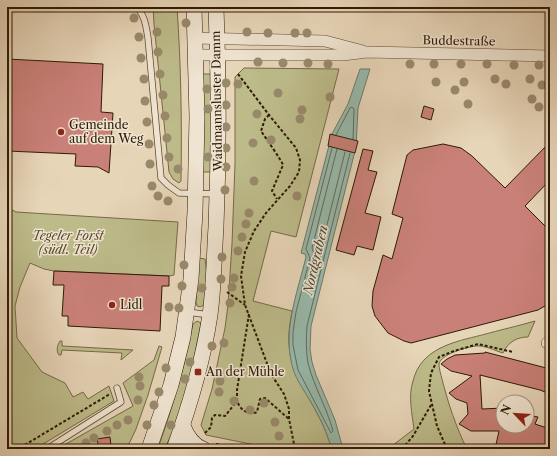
<svg xmlns="http://www.w3.org/2000/svg" width="557" height="456" viewBox="0 0 557 456" font-family="'Libre Caslon Text',serif">
<rect width="100%" height="100%" fill="#e7d5b8"/>
<filter id="stains"><feTurbulence type="fractalNoise" baseFrequency=".005" numOctaves="4"/><feColorMatrix values="0 0 0 0 .2 0 0 0 0 .09 0 0 0 0 .02 0 0 0 .5 -.17"/></filter>
<radialGradient id="worn" r=".72"><stop offset=".6" stop-color="#630" stop-opacity="0"/><stop offset="1" stop-color="#630" stop-opacity=".3"/></radialGradient>
<g fill="#bdbb8a" stroke="#766a47">
<path d="M153,7H177C181,65 182,123 181,181L179,183L173,179L169,172L154,24Z"/>
<path d="M244,68L339,69L296,237L271,231L253,301L292,311C290,322 288,334 289,345C291,374 306,391 318,415C324,425 328,438 332,449H275L206,435L201,425L212,389L225,328L228,305L232,244L235,164V77Z"/>
<rect x="203" y="74" width="9" height="98"/>
<path d="M7,207L16,212L178,222L174,275L169,276L54,271L44,269L30,263L20,287L15,306L17,338L42,372L65,383L73,397L83,392L88,399L109,386L114,401L35,449L29,448L26,445L17,449H7Z"/>
<path d="M199,258L205,259L207,275L204,305L200,307L197,306L196,302Z"/>
<path d="M197,321L201,323L190,378L173,431L165,448H158C173,407 184,367 193,324Z"/>
<path d="M535,321L528,337C517,337 508,342 503,353C496,351 484,345 476,346C467,347 441,354 439,364C439,369 441,375 442,379C448,403 456,427 467,449H388L414,429C412,413 408,396 413,381C421,348 454,342 482,335C500,330 518,326 535,321Z"/>
<path d="M60,341H62V346L133,350L121,360L122,353L62,350L61,355H59C56,351 57,346 60,341Z"/>
<path d="M159,346L162,347L148,395L136,429L129,444L122,449H57L133,406L123,383L154,360Z"/>
</g>
<path fill="#97b9ac" stroke="#6d7969" d="M360,69H370L358,108L356,147L311,326L310,349L312,362L316,375L335,420L343,449H332C328,438 324,425 318,415C311,400 300,387 294,372C281,334 297,294 306,257L305,254L301,253L332,134L348,104Z"/>
<g fill="none" stroke-linecap="round" stroke-linejoin="round">
<g stroke="#636a58" stroke-width="1">
<path d="M336,135L350,108L352,107L354,109L353,139"/>
<path d="M332,148L306,249L310,258L296,312L293,332V345L298,370L331,433L333,431C327,408 314,387 308,363C306,351 306,339 307,326L350,153"/>
<path d="M337,149L312,248L316,259L319,257L345,152"/>
</g>
</g>
<g fill="#c98078" stroke="#2f1a04">
<path d="M7,59L103,64L101,112L113,113L109,173L98,167L75,166L76,154L7,151Z"/>
<path d="M424,106L434,109L431,120L421,117Z"/>
<path d="M330,134L358,141L355,153L328,146Z"/>
<path d="M550,142V180L525,206L550,231V303L538,310L411,343L404,341L388,333L375,316L372,306L373,291L383,255L392,259L403,218L392,214L407,155L413,150L443,144L461,148L472,156L505,188Z"/>
<path d="M363,149L373,151L368,170L377,172L365,213L381,217L373,250L357,246L354,255L336,250Z"/>
<path d="M54,271L169,276V286H162L160,331L68,326V316H62L64,285H53Z"/>
<path d="M485,352L550,369V394L540,390L480,375L482,409L503,408V426H527V415L538,417L535,424L550,429V449H537L528,445L526,449H495L499,431H471L459,424L468,414L467,403L456,399L449,393L472,376L451,371L441,364L447,359L455,355L485,353Z"/>
<path d="M110,437L111,446L99,448L97,439Z"/>
</g>
<g fill="none" stroke-linecap="round" stroke-linejoin="round">
<g stroke="#5d4931" stroke-width="7">
<g id="service">
<path d="M136,7C145,15 146,26 148,38L161,178L168,185L179,193L217,194"/>
<path d="M187,312L210,315"/>
<path d="M47,449L121,402L117,388"/>
</g>
</g>
<g stroke="#5d4931" stroke-width="12">
<g id="minor">
<path d="M195,38L325,41L363,51"/>
<path d="M196,55H343L367,52L550,56"/>
<path d="M547,343L550,344"/>
</g>
</g>
<g stroke="#2f1a04" stroke-width="16">
<g id="secondary">
<path d="M183,426C187,436 192,445 203,449"/>
<path d="M149,449L171,385L183,337L191,279L195,212L197,117L194,7"/>
<path d="M174,449C190,405 203,361 210,315C214,286 214,257 216,227C219,154 219,81 216,7"/>
</g>
</g>
<g stroke="#2f1a04" stroke-width="2" stroke-dasharray="3 2" stroke-linecap="butt">
<path d="M238,74L269,115L296,148L300,160L299,172L290,186L266,213L254,231L245,252L241,276L245,305L271,374L284,394L289,409V419L295,449"/>
<path d="M269,115L265,119L261,131C265,137 282,161 283,165L272,191L277,199"/>
<path d="M227,292L245,305"/>
<path d="M249,314L237,390C237,393 237,397 237,400C239,409 248,416 257,412L260,399L265,398L289,419"/>
<path d="M205,433L211,427L212,418L215,415L225,416L237,401"/>
<path d="M216,444L242,449"/>
<path d="M23,449V446L110,394"/>
<path d="M402,449L413,436L431,405"/>
<path d="M447,449L437,426L429,391L431,373L439,357L454,351L478,344L513,352"/>
</g>
<use href="#service" stroke="#efe4d1" stroke-width="5.5"/>
<use href="#minor" stroke="#efe4d1" stroke-width="11"/>
<use href="#secondary" stroke="#efe4d1" stroke-width="15"/>
</g>
<g fill="#99896b">
<circle cx="134" cy="18" r="4.5"/>
<circle cx="186" cy="23" r="4.5"/>
<circle cx="157" cy="32" r="4.5"/>
<circle cx="247" cy="32" r="4.5"/>
<circle cx="268" cy="33" r="4.5"/>
<circle cx="295" cy="33" r="4.5"/>
<circle cx="307" cy="33" r="4.5"/>
<circle cx="139" cy="37" r="4.5"/>
<circle cx="158" cy="52" r="4.5"/>
<circle cx="141" cy="58" r="4.5"/>
<circle cx="258" cy="62" r="4.5"/>
<circle cx="283" cy="63" r="4.5"/>
<circle cx="308" cy="63" r="4.5"/>
<circle cx="328" cy="64" r="4.5"/>
<circle cx="410" cy="64" r="4.5"/>
<circle cx="434" cy="64" r="4.5"/>
<circle cx="461" cy="64" r="4.5"/>
<circle cx="487" cy="64" r="4.5"/>
<circle cx="514" cy="65" r="4.5"/>
<circle cx="539" cy="65" r="4.5"/>
<circle cx="160" cy="74" r="4.5"/>
<circle cx="144" cy="79" r="4.5"/>
<circle cx="495" cy="79" r="4.5"/>
<circle cx="530" cy="79" r="4.5"/>
<circle cx="436" cy="82" r="4.5"/>
<circle cx="464" cy="82" r="4.5"/>
<circle cx="226" cy="83" r="4.5"/>
<circle cx="238" cy="84" r="4.5"/>
<circle cx="506" cy="84" r="4.5"/>
<circle cx="542" cy="85" r="4.5"/>
<circle cx="207" cy="89" r="4.5"/>
<circle cx="455" cy="90" r="4.5"/>
<circle cx="278" cy="93" r="4.5"/>
<circle cx="163" cy="95" r="4.5"/>
<circle cx="330" cy="97" r="4.5"/>
<circle cx="532" cy="99" r="4.5"/>
<circle cx="145" cy="101" r="4.5"/>
<circle cx="468" cy="104" r="4.5"/>
<circle cx="226" cy="105" r="4.5"/>
<circle cx="539" cy="107" r="4.5"/>
<circle cx="208" cy="109" r="4.5"/>
<circle cx="302" cy="110" r="4.5"/>
<circle cx="257" cy="114" r="4.5"/>
<circle cx="165" cy="116" r="4.5"/>
<circle cx="300" cy="119" r="4.5"/>
<circle cx="147" cy="122" r="4.5"/>
<circle cx="226" cy="127" r="4.5"/>
<circle cx="167" cy="138" r="4.5"/>
<circle cx="271" cy="140" r="4.5"/>
<circle cx="253" cy="143" r="4.5"/>
<circle cx="149" cy="144" r="4.5"/>
<circle cx="226" cy="148" r="4.5"/>
<circle cx="169" cy="157" r="4.5"/>
<circle cx="208" cy="157" r="4.5"/>
<circle cx="150" cy="164" r="4.5"/>
<circle cx="226" cy="167" r="4.5"/>
<circle cx="178" cy="169" r="4.5"/>
<circle cx="254" cy="181" r="4.5"/>
<circle cx="152" cy="186" r="4.5"/>
<circle cx="225" cy="190" r="4.5"/>
<circle cx="158" cy="196" r="4.5"/>
<circle cx="297" cy="196" r="4.5"/>
<circle cx="168" cy="201" r="4.5"/>
<circle cx="249" cy="213" r="4.5"/>
<circle cx="246" cy="224" r="4.5"/>
<circle cx="242" cy="237" r="4.5"/>
<circle cx="238" cy="251" r="4.5"/>
<circle cx="222" cy="257" r="4.5"/>
<circle cx="184" cy="265" r="4.5"/>
<circle cx="234" cy="278" r="4.5"/>
<circle cx="221" cy="279" r="4.5"/>
<circle cx="182" cy="286" r="4.5"/>
<circle cx="232" cy="287" r="4.5"/>
<circle cx="202" cy="288" r="4.5"/>
<circle cx="230" cy="303" r="4.5"/>
<circle cx="169" cy="307" r="4.5"/>
<circle cx="179" cy="308" r="4.5"/>
<circle cx="224" cy="343" r="4.5"/>
<circle cx="212" cy="346" r="4.5"/>
<circle cx="190" cy="362" r="4.5"/>
<circle cx="166" cy="368" r="4.5"/>
<circle cx="139" cy="377" r="4.5"/>
<circle cx="185" cy="379" r="4.5"/>
<circle cx="220" cy="381" r="4.5"/>
<circle cx="140" cy="386" r="4.5"/>
<circle cx="159" cy="392" r="4.5"/>
<circle cx="219" cy="392" r="4.5"/>
<circle cx="138" cy="400" r="4.5"/>
<circle cx="234" cy="401" r="4.5"/>
<circle cx="264" cy="403" r="4.5"/>
<circle cx="154" cy="405" r="4.5"/>
<circle cx="250" cy="410" r="4.5"/>
<circle cx="128" cy="420" r="4.5"/>
<circle cx="275" cy="422" r="4.5"/>
<circle cx="117" cy="425" r="4.5"/>
<circle cx="147" cy="425" r="4.5"/>
<circle cx="171" cy="425" r="4.5"/>
<circle cx="107" cy="431" r="4.5"/>
<circle cx="279" cy="436" r="4.5"/>
<circle cx="94" cy="438" r="4.5"/>
<circle cx="86" cy="443" r="4.5"/>
</g>
<g fill="#8f2418" stroke="#efe4d1" stroke-width="1.5">
<circle cx="61" cy="132" r="4"/>
<circle cx="112" cy="305" r="4"/>
<rect x="194" y="368" width="8" height="8" rx="2"/>
</g>
<g text-anchor="middle" stroke-width="3" stroke-linejoin="round" paint-order="stroke">
<g font-size="12" fill="#2f1a04" stroke="#efe4d1">
<text transform="translate(459 41) rotate(1)" y="4">Buddestraße</text>
<text transform="translate(217 101) rotate(-91)" y="4">Waidmannsluster Damm</text>
</g>
<g font-size="12" fill="#2f1a04" stroke="#efe4d1" text-anchor="start">
<text x="69" y="129">Gemeinde<tspan x="69" dy="14">auf dem Weg</tspan></text>
<text x="120" y="309">Lidl</text>
<text x="206" y="376">An der Mühle</text>
</g>
<g font-size="12" font-style="italic" fill="#5a4a2c" stroke="#efe4d1">
<text x="68" y="240">Tegeler Forst<tspan x="68" dy="14">(südl. Teil)</tspan></text>
</g>
<g font-size="13" font-style="italic" fill="#4e4a36" stroke="#efe4d1">
<text transform="translate(315 260) rotate(-77)" y="5">Nordgraben</text>
</g>
</g>
<rect width="557" height="456" fill="none" stroke="#e7d5b8" stroke-width="24"/>
<rect x="8" y="8" width="541" height="440" fill="none" stroke="#2f1a04" stroke-width="2"/>
<rect x="12" y="12" width="533" height="432" fill="none" stroke="#2f1a04"/>
<g transform="translate(515 414) rotate(295)"><circle r="19" fill="#efe4d1" stroke="#a2937f"/>
<path d="M0-3L7 15L0 10L-7 15Z" fill="#8f2418"/>
<text y="-6" font-size="11" font-weight="bold" text-anchor="middle" fill="#2f1a04">N</text>
</g>
<rect width="100%" height="100%" filter="url(#stains)"/>
<rect width="100%" height="100%" fill="url(#worn)"/>
</svg>
